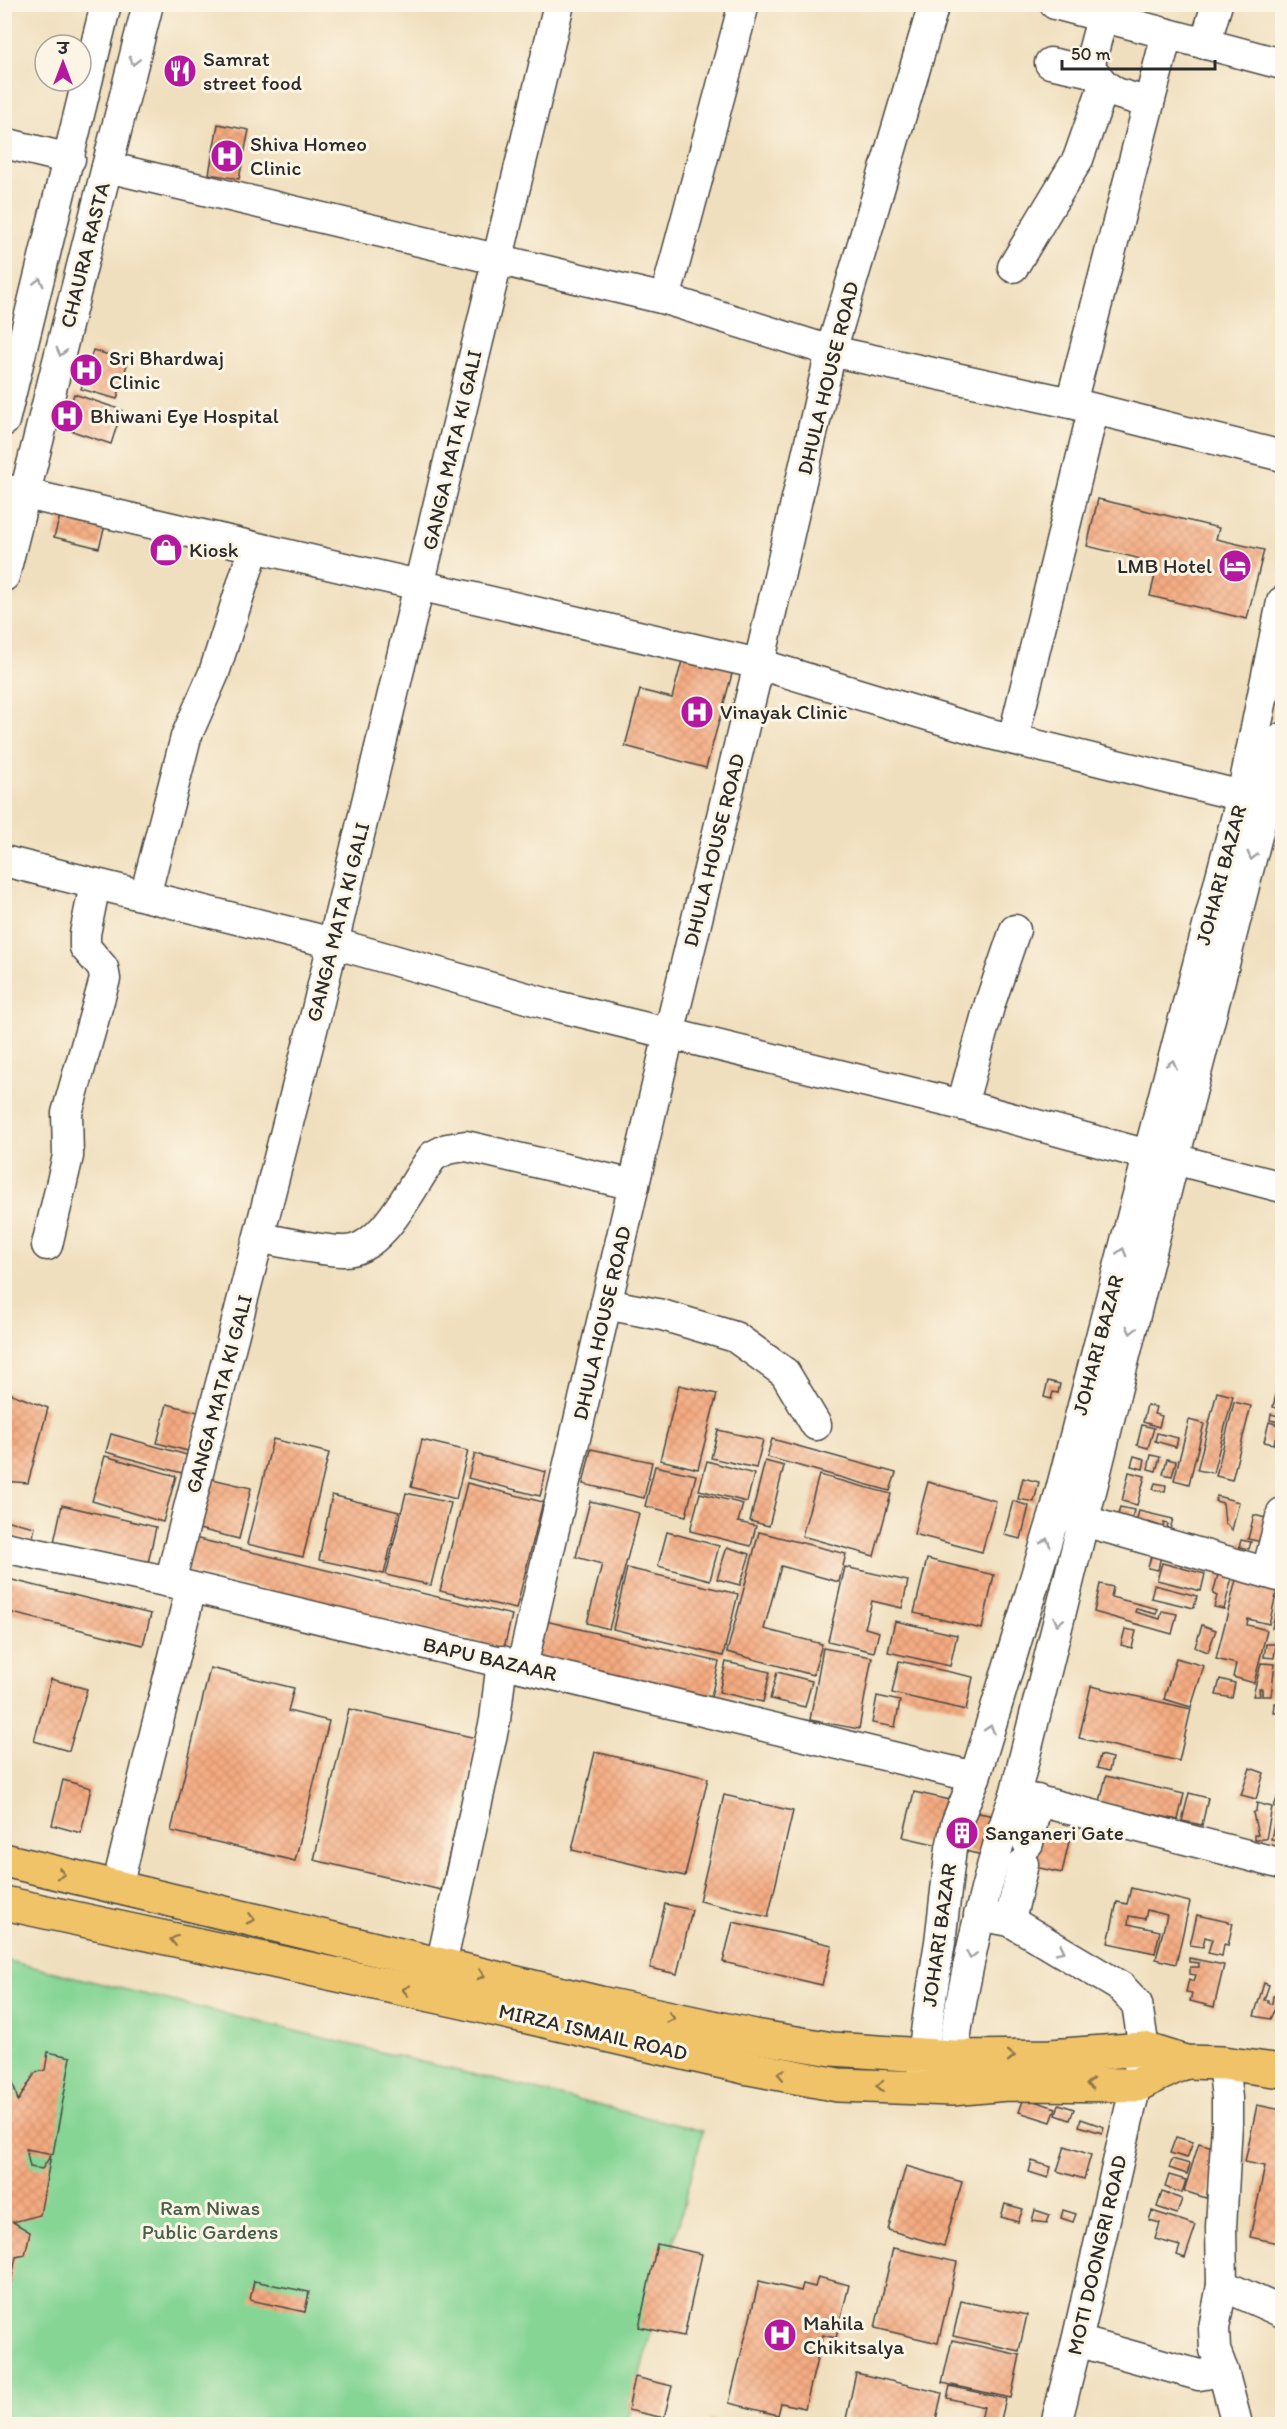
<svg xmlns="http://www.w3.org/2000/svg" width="1287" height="2429" viewBox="0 0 1287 2429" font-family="Itim,'Playpen Sans Deva',sans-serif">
<defs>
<pattern id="building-cross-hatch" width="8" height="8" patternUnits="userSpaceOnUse" patternTransform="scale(1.5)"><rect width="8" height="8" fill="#f4aa80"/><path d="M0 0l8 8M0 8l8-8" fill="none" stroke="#d1926f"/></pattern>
</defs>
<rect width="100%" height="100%" fill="#fcf5e5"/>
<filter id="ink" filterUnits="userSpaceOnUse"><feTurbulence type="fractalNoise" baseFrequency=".0167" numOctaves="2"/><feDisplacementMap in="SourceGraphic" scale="12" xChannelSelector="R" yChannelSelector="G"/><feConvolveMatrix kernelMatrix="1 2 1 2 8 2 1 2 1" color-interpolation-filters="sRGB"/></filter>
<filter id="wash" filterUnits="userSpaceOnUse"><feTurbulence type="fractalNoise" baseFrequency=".008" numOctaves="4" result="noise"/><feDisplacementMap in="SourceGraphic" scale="24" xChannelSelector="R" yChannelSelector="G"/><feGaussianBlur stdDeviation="1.35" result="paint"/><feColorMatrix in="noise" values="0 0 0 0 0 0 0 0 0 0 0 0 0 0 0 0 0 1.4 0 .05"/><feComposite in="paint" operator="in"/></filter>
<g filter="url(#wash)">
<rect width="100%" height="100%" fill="#f0dfbe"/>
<path fill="#86d595" stroke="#588060" stroke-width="1.5" d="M5,1960L703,2131L627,2424H5Z"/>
<g id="blocks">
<g fill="url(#building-cross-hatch)">
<path d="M218,124L249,130L239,179L209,174Z"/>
<path d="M93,350L128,361L117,399L81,389Z"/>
<path d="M74,394L122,410L111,444L63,428Z"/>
<path d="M1098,499L1219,528L1216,539L1264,550L1247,619L1150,596L1158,563L1087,546Z"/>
<path d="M63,506L107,518L99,548L54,537Z"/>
<path d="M685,650L735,663L706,768L625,746L640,690L672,698Z"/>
<path d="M1048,1381L1060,1384L1058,1393L1053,1392L1051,1399L1044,1397Z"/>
<path d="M679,1385L717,1394L698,1469L660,1460Z"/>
<path d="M1278,1387L1282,1388V1409L1273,1407Z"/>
<path d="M4,1391L48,1408L28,1483L4,1481Z"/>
<path d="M1217,1392L1233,1396L1213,1473L1197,1470Z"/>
<path d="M1234,1402L1251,1406L1232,1480L1216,1476Z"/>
<path d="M167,1404L198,1412L188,1451L157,1443Z"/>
<path d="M1147,1405L1156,1407L1154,1414L1162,1416L1159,1427L1143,1422Z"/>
<path d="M1271,1414L1282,1417V1423L1270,1420Z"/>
<path d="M1189,1420L1204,1424L1189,1484L1174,1480Z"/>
<path d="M1269,1422L1282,1426V1440L1275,1438L1274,1444L1264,1442Z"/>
<path d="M1142,1425L1154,1428L1148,1448L1137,1445Z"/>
<path d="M718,1430L763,1440L756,1468L711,1458Z"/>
<path d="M1157,1433L1178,1438L1176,1447L1155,1441Z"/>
<path d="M111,1434L187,1455L182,1473L106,1452Z"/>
<path d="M273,1439L329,1453L303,1557L247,1544Z"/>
<path d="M772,1439L896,1473L890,1491L767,1457Z"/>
<path d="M422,1440L468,1451L456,1499L411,1487Z"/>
<path d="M591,1449L652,1462L644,1498L583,1484Z"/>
<path d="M475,1454L546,1472L540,1496L468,1478Z"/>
<path d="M1151,1455L1160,1457L1156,1471L1148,1469Z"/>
<path d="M105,1456L176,1476L163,1522L92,1501Z"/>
<path d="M1134,1456L1145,1459L1143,1469L1131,1466Z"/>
<path d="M1167,1459L1176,1461L1172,1476L1163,1474Z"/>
<path d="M707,1461L754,1474L747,1502L699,1490Z"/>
<path d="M765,1461L784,1466L769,1526L750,1521Z"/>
<path d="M655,1466L696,1475L686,1516L645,1506Z"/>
<path d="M1129,1472L1145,1476L1137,1505L1122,1501Z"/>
<path d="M819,1475L891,1494L874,1556L802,1536Z"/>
<path d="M208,1478L251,1488L239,1539L195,1528Z"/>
<path d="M1023,1478L1039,1482L1034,1502L1018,1499Z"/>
<path d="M928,1482L996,1501L982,1552L914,1534Z"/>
<path d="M467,1483L543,1502L516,1609L440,1591Z"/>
<path d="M1155,1483L1166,1485L1165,1492L1153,1489Z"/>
<path d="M406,1493L451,1503L431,1585L386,1575Z"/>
<path d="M700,1493L743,1504L738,1522L756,1526L751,1546L690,1531Z"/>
<path d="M332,1495L399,1512L384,1574L319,1560Z"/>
<path d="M1217,1496L1239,1502L1232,1530L1225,1523L1223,1503L1215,1501Z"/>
<path d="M590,1501L639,1513L609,1629L587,1623L602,1564L576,1557Z"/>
<path d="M1013,1501L1029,1506L1021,1539L1004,1535Z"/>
<path d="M62,1505L156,1527L148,1563L54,1542Z"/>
<path d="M1120,1507L1134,1510L1129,1530L1115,1527Z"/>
<path d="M1139,1511L1173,1519L1170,1529L1167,1528L1168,1524L1164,1523L1163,1527L1148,1522L1145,1533L1134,1530Z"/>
<path d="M1254,1515L1277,1521L1271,1544L1248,1539Z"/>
<path d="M4,1520L35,1527L32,1541L4,1535Z"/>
<path d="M667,1532L719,1546L710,1580L658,1566Z"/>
<path d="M759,1532L846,1554L839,1582L781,1566L764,1629L822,1644L813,1675L727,1652Z"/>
<path d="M186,1536L512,1615L504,1648L178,1569Z"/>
<path d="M1241,1540L1251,1542L1249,1549L1239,1547Z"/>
<path d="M727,1547L750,1554L740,1585L717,1579Z"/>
<path d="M1152,1552L1161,1555L1158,1570L1148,1568Z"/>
<path d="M927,1559L994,1575L982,1629L914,1613Z"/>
<path d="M1221,1562L1235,1565L1224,1609L1214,1607L1217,1596L1213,1594Z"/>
<path d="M1162,1563L1205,1574L1201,1591L1157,1580Z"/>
<path d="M845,1567L908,1581L902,1608L872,1601L865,1628L879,1632L874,1652L828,1641Z"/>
<path d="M627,1568L738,1594L723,1656L613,1629Z"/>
<path d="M1239,1568L1280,1579L1269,1624L1248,1619L1247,1625L1267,1630L1254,1683L1233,1677L1236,1664L1216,1659Z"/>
<path d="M4,1578L151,1614L143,1645L4,1611Z"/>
<path d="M1100,1584L1113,1587L1111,1597L1158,1609L1156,1614L1136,1609L1135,1612L1160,1619L1162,1611L1177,1614L1172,1634L1094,1612Z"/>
<path d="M1154,1585L1197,1596L1194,1608L1151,1598Z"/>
<path d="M1280,1595H1282L1281,1630L1272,1628Z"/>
<path d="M537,1619L719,1662L710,1701L528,1657Z"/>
<path d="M895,1621L957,1635L950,1666L888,1652Z"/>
<path d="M1202,1625L1216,1630L1208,1652L1195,1647Z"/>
<path d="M1125,1629L1136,1631L1132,1648L1121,1645Z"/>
<path d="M1266,1644H1276L1274,1658L1264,1657Z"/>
<path d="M823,1648L872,1657L859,1729L810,1720Z"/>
<path d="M1176,1658L1204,1666L1191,1707L1164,1699Z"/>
<path d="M899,1661L973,1677L966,1710L892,1693Z"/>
<path d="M726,1662L770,1672L763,1702L719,1692Z"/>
<path d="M1261,1663L1275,1664L1271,1696H1262V1689H1259L1260,1696H1253Z"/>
<path d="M210,1668L294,1688L288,1711L329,1721L295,1861L171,1831Z"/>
<path d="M777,1672L812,1681L805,1707L770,1699Z"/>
<path d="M51,1679L87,1689L69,1751L34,1741Z"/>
<path d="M1220,1679L1235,1683L1232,1698L1216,1695Z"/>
<path d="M1091,1686L1191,1709L1179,1761L1079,1738Z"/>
<path d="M877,1696L900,1701L895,1727L872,1723Z"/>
<path d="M1275,1703L1282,1704V1713H1274Z"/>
<path d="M349,1709L476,1738L441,1890L314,1860Z"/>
<path d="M595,1752L708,1778L685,1876L572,1850Z"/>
<path d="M1100,1755L1112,1758L1109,1771L1097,1768Z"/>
<path d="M1250,1768L1264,1773L1256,1799L1241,1795Z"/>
<path d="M1106,1776L1184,1794L1178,1820L1100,1802Z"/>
<path d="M63,1780L91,1788L81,1833L52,1825Z"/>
<path d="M1282,1784V1810L1274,1807Z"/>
<path d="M914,1792L950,1800L965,1810L1022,1822L1037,1830L1070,1837L1062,1873L903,1837Z"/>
<path d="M1189,1793L1208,1798L1202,1825L1182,1821Z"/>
<path d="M724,1795L793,1811L768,1917L699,1901Z"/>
<path d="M1257,1803L1272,1807L1266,1839H1254V1835H1258L1253,1813L1256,1811Z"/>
<path d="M1277,1813L1282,1814V1841L1271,1839Z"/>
<path d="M1131,1888L1190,1902L1176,1964L1156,1959L1167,1915L1147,1910L1145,1919L1129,1916L1128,1924L1160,1931L1155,1953L1108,1943L1117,1902L1127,1904Z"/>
<path d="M665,1904L692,1910L677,1974L650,1968Z"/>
<path d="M1197,1915L1233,1923L1228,1945L1224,1944L1222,1956L1208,1953L1212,1939L1205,1937L1203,1947L1190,1945Z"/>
<path d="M733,1922L832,1945L822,1985L723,1962Z"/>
<path d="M1189,1958L1224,1965L1214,2007L1190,2001L1192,1993L1186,1992L1189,1979L1194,1981L1196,1975L1190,1974V1967H1199V1963L1189,1962Z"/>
<path d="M1264,1983L1269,1985L1264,2000H1268V2003L1272,2004L1273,1996H1277L1276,2006L1270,2019L1254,2016Z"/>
<path d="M48,2052L71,2057L53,2154L26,2149L30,2167L42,2169L51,2155L40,2215L13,2222L30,2232L25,2255L16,2257L4,2315V2074L12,2079L18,2101L35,2073L45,2070Z"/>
<path d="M1024,2098L1056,2108L1051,2122L1019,2112Z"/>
<path d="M1059,2104L1074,2109L1070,2120L1056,2115Z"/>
<path d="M1257,2105L1282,2110V2244L1250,2237L1265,2166L1245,2162Z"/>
<path d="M1081,2119L1104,2127L1102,2133L1079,2126Z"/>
<path d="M1176,2137L1193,2142L1187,2158L1170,2153Z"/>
<path d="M1199,2143L1222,2150L1206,2198L1184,2191Z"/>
<path d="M1065,2146L1091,2155L1084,2179L1057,2171Z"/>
<path d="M1172,2159L1190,2164L1187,2174L1169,2168Z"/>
<path d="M1032,2161L1051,2167L1048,2178L1029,2172Z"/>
<path d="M906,2166L962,2182L944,2246L888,2230Z"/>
<path d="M1169,2175L1186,2180L1182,2193L1165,2187Z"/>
<path d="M1162,2192L1182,2199L1177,2214L1157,2207Z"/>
<path d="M1005,2204L1023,2209L1018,2222L1001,2217Z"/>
<path d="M1035,2210L1050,2215L1047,2223L1032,2221Z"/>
<path d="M1063,2210L1076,2214L1073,2222L1061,2218Z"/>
<path d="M1152,2211L1196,2225L1185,2258L1177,2255L1180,2246L1155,2239L1160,2223L1149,2220Z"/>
<path d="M657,2244L702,2254L684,2336L639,2327Z"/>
<path d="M893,2248L957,2262L938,2343L875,2328Z"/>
<path d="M818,2277L849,2285L836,2338L823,2335L805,2408L781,2403L778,2415L729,2403L759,2281L801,2291L803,2284L815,2287Z"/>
<path d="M254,2281L309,2292L305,2312L250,2300Z"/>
<path d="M961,2301L1027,2315L1019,2351L953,2336Z"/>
<path d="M952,2340L1020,2355L1011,2398L942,2383Z"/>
<path d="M856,2373L942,2393L935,2424H869L846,2419Z"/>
<path d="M635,2377L672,2386L664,2418L628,2410Z"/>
<path d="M950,2386L1006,2399L1000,2424H980L984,2407L947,2398Z"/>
<path d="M710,2419L728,2424H709Z"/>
</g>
</g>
</g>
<g filter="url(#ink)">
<use href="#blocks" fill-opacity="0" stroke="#494641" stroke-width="1.5"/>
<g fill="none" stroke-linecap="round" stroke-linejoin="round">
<g stroke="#494641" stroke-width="33">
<g id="minor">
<path d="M1055,4L1282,64"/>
<path d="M1205,44L1217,4"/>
<path d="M1050,63L1088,71L1096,75L1104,85L1116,93L1149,103"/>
<path d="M1088,71L1102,18"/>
<path d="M4,143L70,159"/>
<path d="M107,167L665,299L831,351L1071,403L1282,456"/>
<path d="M1013,267L1078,159L1104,85"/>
<path d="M665,299L744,4"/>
<path d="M1071,403L1167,34"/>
<path d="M4,421L106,4"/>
<path d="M4,489L759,664L987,733L1242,796"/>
<path d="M4,576L148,4"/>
<path d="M1013,739L1093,411"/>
<path d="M4,861L333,943L548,1004L962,1105L1148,1155"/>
<path d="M145,896L186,737L214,673L254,548"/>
<path d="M962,1105L990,1003L1015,930"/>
<path d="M1174,1159L1282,1187"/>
<path d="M260,1238C287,1242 315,1250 342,1251C382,1254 412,1184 433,1156L447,1149L466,1146L634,1185"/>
<path d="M47,1245L68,1156L67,1113L105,979L103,968L85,947V934L95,884"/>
<path d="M606,1304L662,1315L735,1337L785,1373L816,1425"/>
<path d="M1063,1515L1282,1577"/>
<path d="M4,1547L170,1582L975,1777"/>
<path d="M1267,1572L1282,1513"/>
<path d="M170,1582L315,1018L559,4"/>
<path d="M522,1666L669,1034L759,664L831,351L934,4"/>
<path d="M1015,1795L1282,1864"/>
<path d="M1028,1843L1037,1800"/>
<path d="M117,1887L191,1588"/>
<path d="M979,1915L1010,1921L1121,1987L1137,2004L1144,2049L1077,2341L1056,2424"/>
<path d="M1010,1921L1023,1864"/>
<path d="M441,1965L495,1720L502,1661"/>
<path d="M1223,2063L1227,2098V2124L1221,2227L1222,2285L1214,2328L1215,2350L1223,2371L1237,2424"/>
<path d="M923,2080V2055L929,2010L940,1942L951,1848L956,1824L975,1777L1055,1513L1242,796L1282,602"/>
<path d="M952,2080C953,2038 962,1998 970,1958C982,1902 995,1848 1015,1795L1174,1159L1282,738"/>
<path d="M1222,2285L1282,2312"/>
<path d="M1077,2341L1199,2375L1223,2371"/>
</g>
</g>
<g stroke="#494641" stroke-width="36">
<g id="highway">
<path d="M4,1860L600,2003L755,2036L832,2049L953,2057L1050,2056L1144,2049L1185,2062L1223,2063L1282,2071"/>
<path d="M4,1903L463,2002L744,2067L838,2085L952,2089L1007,2084L1137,2085L1185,2062"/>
</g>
</g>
<use href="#minor" stroke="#fff" stroke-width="30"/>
<use href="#highway" stroke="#f0c369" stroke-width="33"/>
</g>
<defs><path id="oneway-chevron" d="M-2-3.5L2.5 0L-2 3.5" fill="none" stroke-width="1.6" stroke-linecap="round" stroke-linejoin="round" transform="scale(1.5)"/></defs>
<g stroke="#a0a0a0">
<use href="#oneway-chevron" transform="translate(134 61) rotate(104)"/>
<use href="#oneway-chevron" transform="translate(39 282) rotate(-76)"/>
<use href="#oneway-chevron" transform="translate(61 352) rotate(104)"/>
<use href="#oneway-chevron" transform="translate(1252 856) rotate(104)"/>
<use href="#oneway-chevron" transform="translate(1172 1064) rotate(-75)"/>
<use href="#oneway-chevron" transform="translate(1122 1252) rotate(-75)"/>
<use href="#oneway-chevron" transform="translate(1131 1330) rotate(104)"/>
<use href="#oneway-chevron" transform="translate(1046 1542) rotate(-73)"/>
<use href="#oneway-chevron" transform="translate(1058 1621) rotate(104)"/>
<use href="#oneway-chevron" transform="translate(990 1729) rotate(-73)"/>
<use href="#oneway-chevron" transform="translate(1061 1950) rotate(26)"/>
<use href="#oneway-chevron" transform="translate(971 1955) rotate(102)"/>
</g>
<g stroke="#8e774a">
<use href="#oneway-chevron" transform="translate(61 1874) rotate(13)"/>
<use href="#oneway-chevron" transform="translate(251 1919) rotate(14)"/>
<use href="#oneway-chevron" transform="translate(174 1940) rotate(-168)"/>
<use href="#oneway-chevron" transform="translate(481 1975) rotate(14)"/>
<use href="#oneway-chevron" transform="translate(406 1990) rotate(-168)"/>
<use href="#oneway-chevron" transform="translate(671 2018) rotate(12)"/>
<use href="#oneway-chevron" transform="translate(1011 2056)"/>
<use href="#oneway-chevron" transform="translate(781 2074) rotate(-169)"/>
<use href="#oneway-chevron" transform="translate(1090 2084) rotate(-180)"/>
<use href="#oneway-chevron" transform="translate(880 2086) rotate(-179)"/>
</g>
</g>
<defs>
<g id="restaurant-disc" transform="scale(1.725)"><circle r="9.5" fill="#b5179e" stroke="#fcf5e5"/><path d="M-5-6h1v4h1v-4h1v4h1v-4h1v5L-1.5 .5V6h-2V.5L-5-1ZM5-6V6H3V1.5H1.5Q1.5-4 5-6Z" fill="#fff"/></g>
<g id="hospital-disc" transform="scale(1.725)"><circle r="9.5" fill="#b5179e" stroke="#fcf5e5"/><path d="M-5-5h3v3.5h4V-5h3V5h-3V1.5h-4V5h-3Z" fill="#fff"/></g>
<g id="shop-disc" transform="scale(1.725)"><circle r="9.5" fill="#b5179e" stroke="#fcf5e5"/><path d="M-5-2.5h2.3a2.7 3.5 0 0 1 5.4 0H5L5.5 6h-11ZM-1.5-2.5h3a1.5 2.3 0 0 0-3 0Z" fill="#fff"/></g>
<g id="hotel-disc" transform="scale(1.725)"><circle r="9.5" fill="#b5179e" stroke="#fcf5e5"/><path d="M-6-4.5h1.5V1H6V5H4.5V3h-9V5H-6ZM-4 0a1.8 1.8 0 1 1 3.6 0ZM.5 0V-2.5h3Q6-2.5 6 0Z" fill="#fff"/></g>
<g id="building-disc" transform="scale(1.725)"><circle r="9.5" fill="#b5179e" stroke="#fcf5e5"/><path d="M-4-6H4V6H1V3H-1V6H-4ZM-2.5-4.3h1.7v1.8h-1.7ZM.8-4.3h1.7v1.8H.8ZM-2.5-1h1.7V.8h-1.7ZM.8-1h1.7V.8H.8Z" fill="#fff"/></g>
</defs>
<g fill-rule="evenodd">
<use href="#restaurant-disc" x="180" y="71"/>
<use href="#hospital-disc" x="227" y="156"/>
<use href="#hospital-disc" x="86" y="370"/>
<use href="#hospital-disc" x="67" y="416"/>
<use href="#shop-disc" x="166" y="550"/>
<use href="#hotel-disc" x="1235" y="566"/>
<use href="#hospital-disc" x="697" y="712"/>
<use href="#building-disc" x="962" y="1833"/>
<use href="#hospital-disc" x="780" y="2335"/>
</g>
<g text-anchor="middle" stroke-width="6" stroke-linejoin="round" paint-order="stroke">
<g font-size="21" fill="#2b2b2b" stroke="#fcf5e5" text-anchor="start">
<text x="203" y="66">Samrat<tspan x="203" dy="24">street food</tspan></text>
<text x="250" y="151">Shiva Homeo<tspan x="250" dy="24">Clinic</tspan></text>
<text x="109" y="365">Sri Bhardwaj<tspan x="109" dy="24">Clinic</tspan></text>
<text x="90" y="423">Bhiwani Eye Hospital</text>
<text x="189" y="557">Kiosk</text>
<text x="1212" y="573" text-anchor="end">LMB Hotel</text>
<text x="720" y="719">Vinayak Clinic</text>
<text x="985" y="1840">Sanganeri Gate</text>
<text x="803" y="2330">Mahila<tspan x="803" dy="24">Chikitsalya</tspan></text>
</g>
<g font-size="21" fill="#2b2b2b" stroke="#fcf5e5">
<text transform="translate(85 255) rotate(-76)" y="7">CHAURA RASTA</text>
<text transform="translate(828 378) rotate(-76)" y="7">DHULA HOUSE ROAD</text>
<text transform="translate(452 450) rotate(-77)" y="7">GANGA MATA KI GALI</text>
<text transform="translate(714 850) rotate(-76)" y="7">DHULA HOUSE ROAD</text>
<text transform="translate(1221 875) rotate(-75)" y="7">JOHARI BAZAR</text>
<text transform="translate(338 922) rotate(-76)" y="7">GANGA MATA KI GALI</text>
<text transform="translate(602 1323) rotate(-77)" y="7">DHULA HOUSE ROAD</text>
<text transform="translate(1098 1345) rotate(-75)" y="7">JOHARI BAZAR</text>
<text transform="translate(219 1394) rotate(-75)" y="7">GANGA MATA KI GALI</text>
<text transform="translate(490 1659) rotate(13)" y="7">BAPU BAZAAR</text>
<text transform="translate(939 1935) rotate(-82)" y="7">JOHARI BAZAR</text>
<text transform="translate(593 2032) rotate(13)" y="7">MIRZA ISMAIL ROAD</text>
<text transform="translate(1097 2255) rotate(-77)" y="7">MOTI DOONGRI ROAD</text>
</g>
<g font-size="21" fill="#465e4b" stroke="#fcf5e5">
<text x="210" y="2215">Ram Niwas<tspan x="210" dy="24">Public Gardens</tspan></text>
</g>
</g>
<rect width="1287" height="2429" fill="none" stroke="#fcf5e5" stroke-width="24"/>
<g transform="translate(63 63)"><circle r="28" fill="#fcf5e5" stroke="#a8a49b" stroke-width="1.5"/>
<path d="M0-4.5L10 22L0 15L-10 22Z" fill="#b5179e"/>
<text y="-9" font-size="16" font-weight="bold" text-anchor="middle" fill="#2b2b2b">उ</text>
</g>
<path d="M1062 60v9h153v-9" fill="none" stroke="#2b2b2b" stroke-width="3"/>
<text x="1071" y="60" font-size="18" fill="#2b2b2b" stroke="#fcf5e5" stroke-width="4.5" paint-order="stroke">50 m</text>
</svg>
